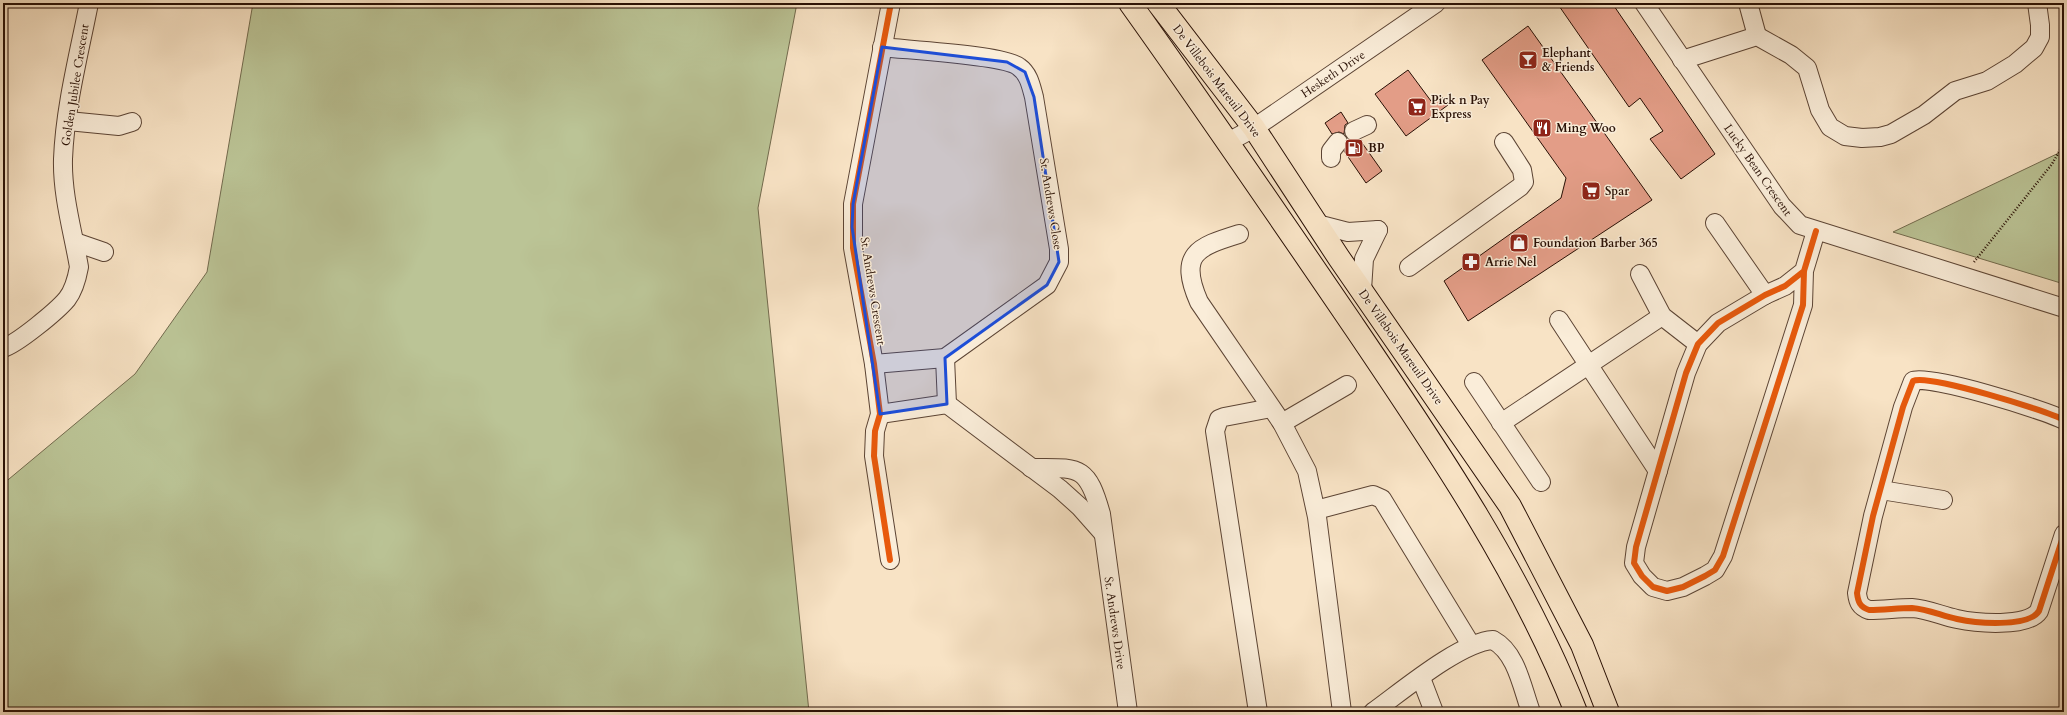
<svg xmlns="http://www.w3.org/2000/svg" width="2067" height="715" viewBox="0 0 2067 715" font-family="Cardo,serif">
<rect width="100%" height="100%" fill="#f8e3c5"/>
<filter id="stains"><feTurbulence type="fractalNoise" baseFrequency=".005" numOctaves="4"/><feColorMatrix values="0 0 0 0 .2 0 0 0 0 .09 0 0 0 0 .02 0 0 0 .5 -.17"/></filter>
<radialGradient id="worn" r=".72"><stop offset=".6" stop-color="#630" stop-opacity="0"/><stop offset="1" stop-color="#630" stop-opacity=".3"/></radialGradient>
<g fill="#bbc496" stroke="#726a4d">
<path d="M253,3H797L758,208L809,712H3V484L135,374L207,272Z"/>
<path d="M2064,150V284L1893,232L2063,151Z"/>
</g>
<g fill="#e39d87" stroke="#280f04">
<path d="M1557,3H1612L1715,154L1681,179L1650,139L1663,131L1640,98L1629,107Z"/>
<path d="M1528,26L1652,200L1468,321L1444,281L1561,198L1566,178L1482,60Z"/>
<path d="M1408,70L1431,101L1440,95L1448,105L1406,136L1375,94Z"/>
<path d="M1341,112L1348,123L1345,125L1344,134L1339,132L1332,134L1325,123Z"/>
<path d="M1348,140L1353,141L1360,140L1382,171L1366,183L1344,151Z"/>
</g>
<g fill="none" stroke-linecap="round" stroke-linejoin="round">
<g stroke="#5c4434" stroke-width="20">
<g id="minor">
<path d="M1644,3L1782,206L1800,225L2064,308"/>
<path d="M1748,3L1757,36"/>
<path d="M1682,60L1757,36L1791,55L1807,68L1820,110L1830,127L1845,136L1862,138L1880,137L1891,134L1924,115L1955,91L1987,81L2015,64L2034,48L2040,37V25L2037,3"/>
<path d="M68,121L119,126L132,122"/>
<path d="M1354,131L1367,125"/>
<path d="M1228,142L1254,128L1436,3"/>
<path d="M1331,158V151L1338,142"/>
<path d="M1715,223L1765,295"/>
<path d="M1317,224L1348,232L1378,230"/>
<path d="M1239,234C1197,247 1178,254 1199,302L1282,423L1307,471L1317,517L1342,712"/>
<path d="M75,242L104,252"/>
<path d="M1409,267L1520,187L1524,182L1522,170L1504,142"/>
<path d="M1804,271L1785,286L1765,295L1718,323L1698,344L1686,373L1636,547L1634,563L1642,576L1653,587L1667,591L1683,587L1705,576L1715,570L1723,556L1803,305L1804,271L1816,231"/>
<path d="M1640,274L1662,316L1698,344"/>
<path d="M1362,290L1364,259L1378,230"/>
<path d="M1559,320L1658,471"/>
<path d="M3,348C17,344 57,311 67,299C74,290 77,278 79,267C73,232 62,195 63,159C65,107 79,54 89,3"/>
<path d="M945,358L947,404"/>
<path d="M874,364L945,358L1047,285L1059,262V249L1034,97C1031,86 1029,74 1019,67C1005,55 907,50 882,47"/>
<path d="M1474,382L1541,482"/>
<path d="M880,414L947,404L1060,489L1080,507L1103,533"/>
<path d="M2064,420C2045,410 1928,374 1913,381L1903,407L1873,516L1857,593C1858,602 1860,607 1869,610C1884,610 1898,608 1912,608C1928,609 1942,616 1957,619C1975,623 2028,628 2039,611L2064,534"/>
<path d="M1282,423L1347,385"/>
<path d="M1501,423L1662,316"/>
<path d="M1031,468C1079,468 1087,464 1101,514L1128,712"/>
<path d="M1881,490L1943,500"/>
<path d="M1316,510L1373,495L1382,499L1471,645"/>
<path d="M890,560L874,456L875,431L880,414L874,364L853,248V204L891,3"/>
<path d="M1421,678L1434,712"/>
<path d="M1258,712L1215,431L1219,419L1224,417L1271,408"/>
<path d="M1373,712C1401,692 1460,642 1493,640C1517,653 1522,688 1531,712"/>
</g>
</g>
<g stroke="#280f04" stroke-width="24">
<g id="major">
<path d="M1130,3C1205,108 1278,215 1351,322C1435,446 1521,572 1576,712"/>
<path d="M1158,3L1254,128L1339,258L1510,506L1582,645L1608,712"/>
</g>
</g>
<path stroke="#280f04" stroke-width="2.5" stroke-dasharray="1 2" stroke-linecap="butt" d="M1974,262L2052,164L2064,143"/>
<use href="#minor" stroke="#faedd9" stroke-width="18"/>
<use href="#major" stroke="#f8e3c5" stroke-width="22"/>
<g stroke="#faedd9" stroke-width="8">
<g id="cycleway">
<path d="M1804,271L1785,286L1765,295L1718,323L1698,344L1686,373L1636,547L1634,563L1642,576L1653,587L1667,591L1683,587L1705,576L1715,570L1723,556L1803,305L1804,271L1816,231"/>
<path d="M2064,420C2045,410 1928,374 1913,381L1903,407L1873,516L1857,593C1858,602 1860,607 1869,610C1884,610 1898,608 1912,608C1928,609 1942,616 1957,619C1975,623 2028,628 2039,611L2064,534"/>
<path d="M890,560L874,456L875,431L880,414L874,364L853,248V204L891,3"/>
</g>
</g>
<use href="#cycleway" stroke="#e8590c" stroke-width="6"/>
</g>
<path fill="#1d4ed8" fill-opacity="0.2" stroke="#1d4ed8" stroke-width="3" stroke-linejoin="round" d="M882,47L1007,62L1025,72L1034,97L1059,262L1047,285L945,358L947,404L880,414L852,227L853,204Z"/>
<defs>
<g id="bar-square" transform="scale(1)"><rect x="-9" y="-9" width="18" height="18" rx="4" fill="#8f2418" stroke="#faedd9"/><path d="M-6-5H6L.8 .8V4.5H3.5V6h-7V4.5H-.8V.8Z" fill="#fff"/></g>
<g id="supermarket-square" transform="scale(1)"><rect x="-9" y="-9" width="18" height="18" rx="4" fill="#8f2418" stroke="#faedd9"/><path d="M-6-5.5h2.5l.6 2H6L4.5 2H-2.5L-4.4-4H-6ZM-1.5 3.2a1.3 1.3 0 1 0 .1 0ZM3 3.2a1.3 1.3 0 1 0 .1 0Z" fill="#fff"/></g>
<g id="restaurant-square" transform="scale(1)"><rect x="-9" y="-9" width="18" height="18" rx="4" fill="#8f2418" stroke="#faedd9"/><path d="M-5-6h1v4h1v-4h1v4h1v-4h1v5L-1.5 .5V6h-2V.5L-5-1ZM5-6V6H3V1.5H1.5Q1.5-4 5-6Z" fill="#fff"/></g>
<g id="fuel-square" transform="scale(1)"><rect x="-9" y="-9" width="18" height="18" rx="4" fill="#8f2418" stroke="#faedd9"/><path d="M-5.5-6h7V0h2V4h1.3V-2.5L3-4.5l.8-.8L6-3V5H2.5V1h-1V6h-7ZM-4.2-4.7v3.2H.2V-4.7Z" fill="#fff"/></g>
<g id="shop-square" transform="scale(1)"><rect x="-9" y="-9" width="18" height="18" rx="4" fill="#8f2418" stroke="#faedd9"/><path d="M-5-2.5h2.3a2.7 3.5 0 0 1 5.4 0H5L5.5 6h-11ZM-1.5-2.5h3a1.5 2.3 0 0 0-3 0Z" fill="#fff"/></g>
<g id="pharmacy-square" transform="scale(1)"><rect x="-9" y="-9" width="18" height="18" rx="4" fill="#8f2418" stroke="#faedd9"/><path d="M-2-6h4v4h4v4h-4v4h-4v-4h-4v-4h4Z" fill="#fff"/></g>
</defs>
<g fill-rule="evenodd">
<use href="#bar-square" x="1528" y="60"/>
<use href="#supermarket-square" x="1417" y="107"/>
<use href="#restaurant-square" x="1542" y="128"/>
<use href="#fuel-square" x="1354" y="148"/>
<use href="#supermarket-square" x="1591" y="191"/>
<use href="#shop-square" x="1519" y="243"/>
<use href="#pharmacy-square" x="1471" y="262"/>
</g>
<g text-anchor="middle" stroke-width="3" stroke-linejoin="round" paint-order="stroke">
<g font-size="12" font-weight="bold" fill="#280f04" stroke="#faedd9" text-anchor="start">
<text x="1542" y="57">Elephant<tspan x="1542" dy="14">&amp; Friends</tspan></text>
<text x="1431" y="104">Pick n Pay<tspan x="1431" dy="14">Express</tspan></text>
<text x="1556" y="132">Ming Woo</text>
<text x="1368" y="152">BP</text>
<text x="1605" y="195">Spar</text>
<text x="1533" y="247">Foundation Barber 365</text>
<text x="1485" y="266">Arrie Nel</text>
</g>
<g font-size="12" fill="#280f04" stroke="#faedd9">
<text transform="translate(1333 74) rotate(-34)" y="4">Hesketh Drive</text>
<text transform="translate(1217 81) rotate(53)" y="4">De Villebois Mareuil Drive</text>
<text transform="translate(75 85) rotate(-81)" y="4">Golden Jubilee Crescent</text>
<text transform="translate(1758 170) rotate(55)" y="4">Lucky Bean Crescent</text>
<text transform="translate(1051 204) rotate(81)" y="4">St. Andrews Close</text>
<text transform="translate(873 291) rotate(81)" y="4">St. Andrews Crescent</text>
<text transform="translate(1401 347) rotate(55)" y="4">De Villebois Mareuil Drive</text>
<text transform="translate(1115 623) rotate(82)" y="4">St. Andrews Drive</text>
</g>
</g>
<rect width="2067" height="715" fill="none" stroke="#f8e3c5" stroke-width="16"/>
<rect x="4" y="4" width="2059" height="707" fill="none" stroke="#280f04" stroke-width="2"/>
<rect x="8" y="8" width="2051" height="699" fill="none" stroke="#280f04"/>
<rect width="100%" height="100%" filter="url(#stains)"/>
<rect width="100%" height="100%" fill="url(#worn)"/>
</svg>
